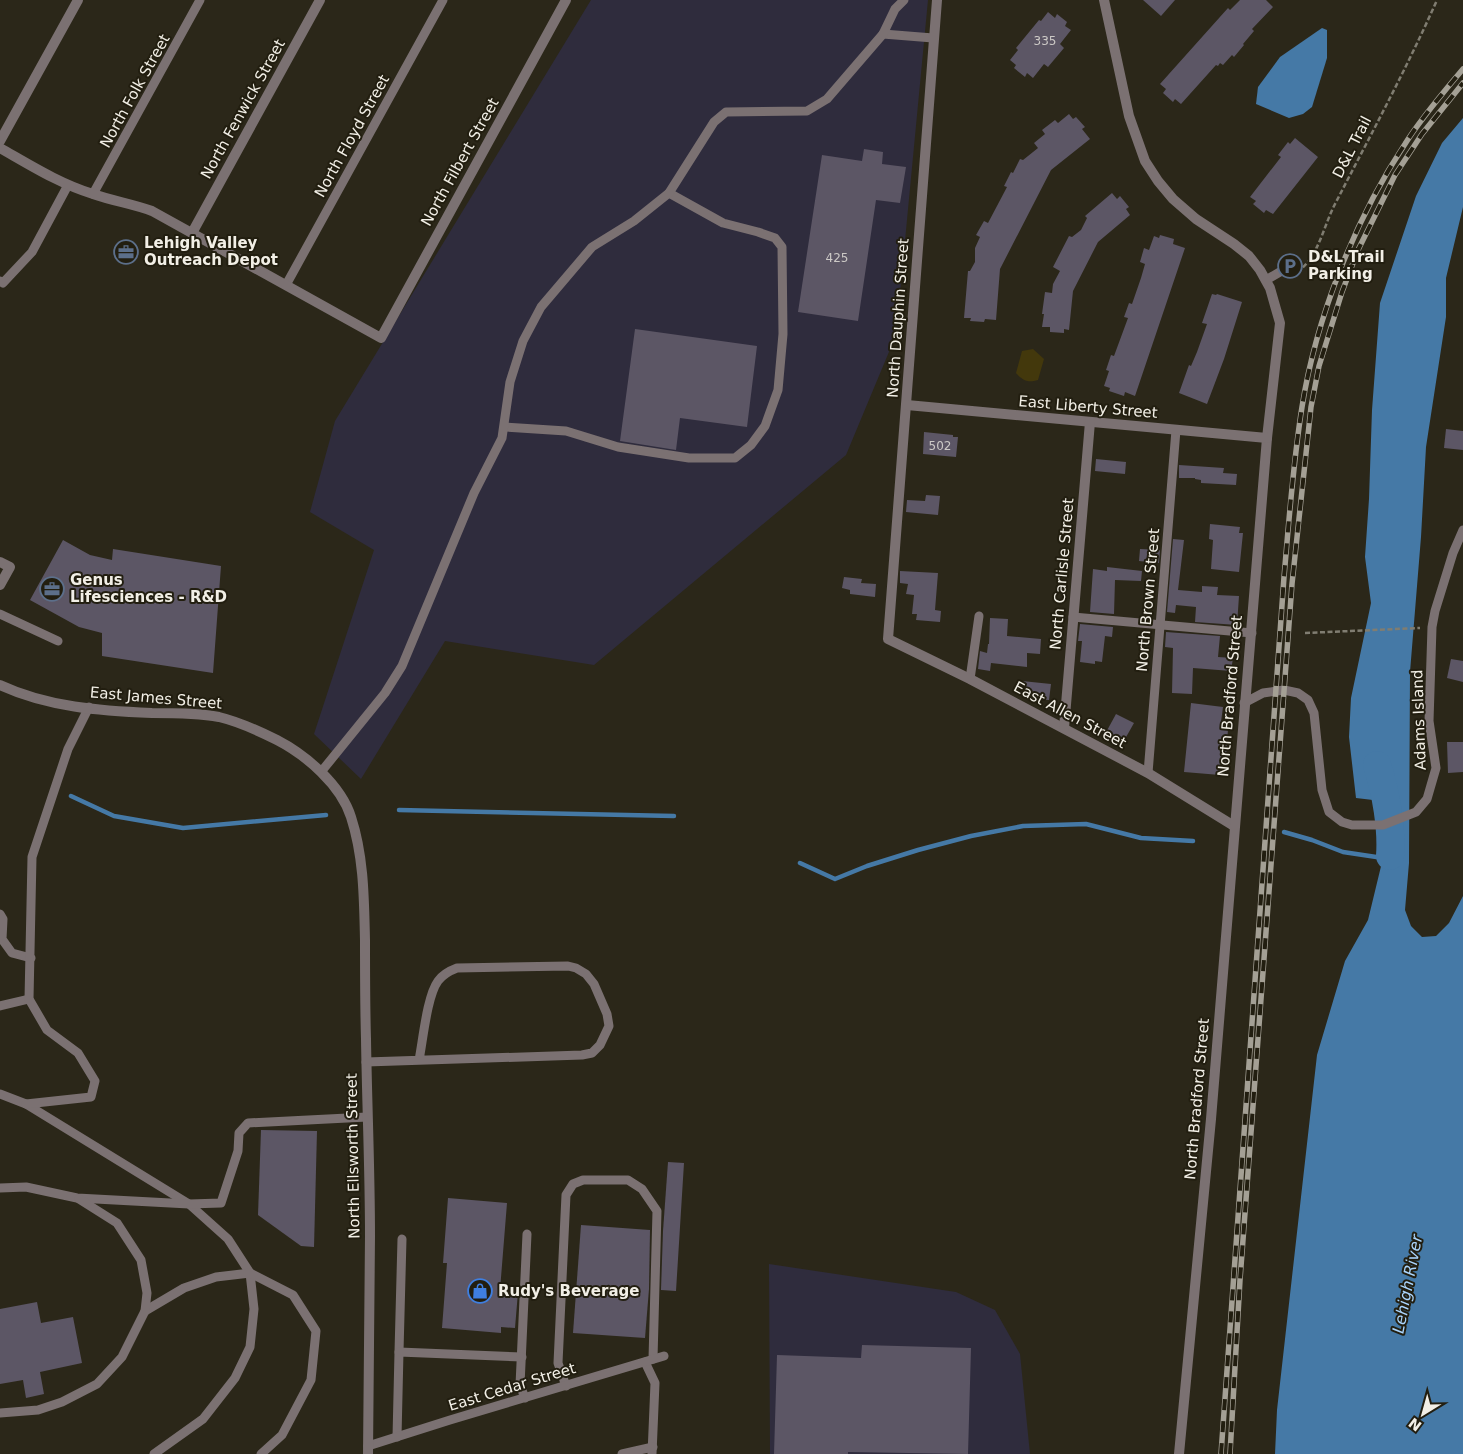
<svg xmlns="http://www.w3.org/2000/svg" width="1463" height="1454" viewBox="0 0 1463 1454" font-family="'DejaVu Sans',sans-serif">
<rect width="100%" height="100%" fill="#2b2719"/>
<g fill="#2f2c3d">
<path d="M591,0H928L896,335L846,455L594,665L445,641L361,779L314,734L374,550L310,512L335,421Z"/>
<path d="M769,1264L956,1292L995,1310L1020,1354L1030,1454H770Z"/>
</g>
<path fill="#43380c" d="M1033,349L1044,359L1038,380C1028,383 1023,381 1016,373L1022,351Z"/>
<g fill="#4579a6">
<path d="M1322,28L1327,30V58L1312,107L1303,114L1289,118L1256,104L1258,87L1280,57Z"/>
<path d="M1463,118V207L1446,278V317L1426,447L1421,537L1410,672L1409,863L1405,910L1411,926L1422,937L1436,936L1449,923L1463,896V1454H1275L1277,1410L1317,1055L1345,961L1368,920L1383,858L1390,802L1356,798L1349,737L1351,698L1371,603L1365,557L1369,499L1372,410L1380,303L1416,196L1442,143Z"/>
</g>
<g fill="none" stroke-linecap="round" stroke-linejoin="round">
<g stroke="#4579a6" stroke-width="4.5">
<path d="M71,796L114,816L183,828L326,815"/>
<path d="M399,810L674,816"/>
<path d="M1284,832L1312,840L1343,852L1383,858L1388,861"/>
<path d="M800,863L835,879L867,866L918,850L971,836L1023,826L1086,824L1141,838L1193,841"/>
</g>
<path stroke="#4579a6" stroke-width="28" d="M1377,765C1386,792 1392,828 1390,856"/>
</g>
<g fill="#5c5665">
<path d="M1143,0H1175L1161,16Z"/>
<path d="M1240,0H1266L1273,7L1252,29L1254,31L1243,44L1244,45L1234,57L1232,55L1223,65L1220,63L1218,66L1216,65L1181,104L1175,99L1173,102L1163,93L1166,89L1160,84L1228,8L1230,10Z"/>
<path d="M1048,12L1055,18L1057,14L1067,22L1065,26L1071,30L1060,44L1064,48L1048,67L1044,64L1033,78L1027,73L1025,77L1014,68L1016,65L1010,60L1018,50L1016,48L1039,20L1041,21Z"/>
<path d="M1069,114L1073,119L1076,117L1085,127L1082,129L1090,139L1051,170L1000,269L996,320L985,319L984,322L970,321L971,318H964L968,271H970L975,262V248L980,237L976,235L984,221L988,223L1007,187L1004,186L1011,172L1013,173L1020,159L1023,160L1038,148L1034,143L1045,134L1042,130L1055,120L1058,123Z"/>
<path d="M1295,138L1318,157L1273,214L1266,210L1264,213L1253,204L1256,201L1250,197L1281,157L1278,155L1288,142L1290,144Z"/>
<path d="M864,149L883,152L882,164L906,167L900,203L876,200L858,321L798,312L822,155L862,161Z"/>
<path d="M1112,193L1117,199L1120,196L1129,207L1126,209L1130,215L1098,242L1073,291L1069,330L1064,329V333L1050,332V327H1042L1044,314H1042L1045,292L1052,293L1053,284L1060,271L1053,267L1069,236L1072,237L1081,230L1087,218L1085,216Z"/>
<path d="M1160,235L1174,239L1173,244L1185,248L1135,396L1125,392L1124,396L1109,391L1110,388L1104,386L1109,371L1106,370L1111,355L1114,356L1128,318L1124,317L1129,303L1132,304L1141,278L1145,264L1140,262L1144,248L1149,250L1154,236L1159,238Z"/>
<path d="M1212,294L1216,295L1217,294L1242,302L1224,359L1207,404L1179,393L1189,365L1191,366L1197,352L1207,324L1202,323Z"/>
<path d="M635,329L757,346L747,427L680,418L676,450L620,441Z"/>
<path d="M1446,429L1463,431V450L1444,448Z"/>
<path d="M924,432L953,435V437H958L956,457L923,454Z"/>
<path d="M1096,459L1126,462L1125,474L1095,471Z"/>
<path d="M1179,465L1224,468L1223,473L1237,474L1236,485L1201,483V480L1195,479V478H1179Z"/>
<path d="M926,495L940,496L938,515L906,512L907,500L925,501Z"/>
<path d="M1210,524L1240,527L1239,533H1243L1239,572L1211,569L1213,540L1209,539Z"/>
<path d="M1173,539L1184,540L1178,590L1202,592V586L1218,587L1217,595L1239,596L1237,625L1195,622L1196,607L1176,605L1175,613L1167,612Z"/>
<path d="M63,540L90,555L112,560L113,549L221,566L213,673L102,656V633L79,627L30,600Z"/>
<path d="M1140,549L1160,550L1159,563L1139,561Z"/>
<path d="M1107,567L1142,571L1141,581L1115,580L1114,614L1090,612L1093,569L1107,571Z"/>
<path d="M900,571L938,573L935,610L941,611L940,622L916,620L917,614H912L914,595L906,594L908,584L900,583Z"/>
<path d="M844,577L862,579L861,583L876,584L875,597L850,594V590L842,588Z"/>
<path d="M990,618L1008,619L1007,636L1041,639L1040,654L1027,653V667L991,663L990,671L978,669L980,651L987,653L988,644H989Z"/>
<path d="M1080,624L1113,627L1112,637L1105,636L1102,662L1095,661V664L1080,662L1082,641H1078Z"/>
<path d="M1166,632L1220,636L1218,657L1233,658L1231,671L1193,668L1192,694L1172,693L1173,648L1165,647Z"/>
<path d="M1451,659L1463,661V682L1447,678Z"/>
<path d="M1022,681L1051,684L1049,700L1026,699V696L1021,695Z"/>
<path d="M1191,703L1223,707L1220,729H1228L1225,773H1220V775L1184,772Z"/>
<path d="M1116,714L1134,723L1121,746L1104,736Z"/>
<path d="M1447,742H1463V772L1448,773Z"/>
<path d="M261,1130L317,1131L314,1247L301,1246L258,1215Z"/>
<path d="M668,1162L684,1163L676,1291L661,1290L663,1231Z"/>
<path d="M448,1198L507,1203L500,1290L518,1292L515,1328L501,1327V1333L442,1328L447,1263H443Z"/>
<path d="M581,1225L650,1230L649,1289L645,1338L573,1333Z"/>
<path d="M37,1302L41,1323L73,1317L82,1363L40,1372L44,1394L26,1398L23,1380L0,1384V1309Z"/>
<path d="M862,1345L971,1348L968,1454L848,1452V1454H774L777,1355L861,1358Z"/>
</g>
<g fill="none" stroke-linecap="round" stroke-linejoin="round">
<g stroke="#807d71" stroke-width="2.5" stroke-dasharray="5 2.5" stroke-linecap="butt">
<path d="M1297,272C1318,258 1323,228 1334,206C1369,138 1406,70 1437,0"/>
<path d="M1305,633L1420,628"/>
</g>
<g stroke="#7b7172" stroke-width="9">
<path d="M883,34L933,38"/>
<path d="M93,194L200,0"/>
<path d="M1266,280L1285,269"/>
<path d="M0,281L3,283L32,252L68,185"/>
<path d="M286,285L443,0"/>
<path d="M505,427L566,431L618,447L689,458H735L751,445L765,426L778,390L783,334L782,247L775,238L758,232L723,223L669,193"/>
<path d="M0,614L58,641"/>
<path d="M1073,617L1252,633"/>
<path d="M970,679L979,616"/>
<path d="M1244,703L1263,693L1284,690L1298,693L1308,700L1314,713L1322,790L1329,812L1342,822L1352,825H1383L1416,812L1427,799L1436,768L1429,721L1432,627L1435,611L1453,553L1463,530"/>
<path d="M321,772L385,693L402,666L474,493L502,438L510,382L523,341L541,307L592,247L634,221L669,193L714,122L726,112L807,111L827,99L883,34L895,9L904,0"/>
<path d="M1148,773L1176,430"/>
<path d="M0,914L3,919L2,939L12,953L31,958"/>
<path d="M0,1006L29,999"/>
<path d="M366,1062L582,1055L592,1053L600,1045L609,1026L607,1014L594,984L586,974L576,968L568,966L457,968C449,971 443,974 438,981C427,996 423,1040 419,1060"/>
<path d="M0,1094L26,1104L189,1204L228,1239L250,1273L254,1309L250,1347L235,1378L203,1419L154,1454"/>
<path d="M26,1104L91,1097L95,1081L78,1053L47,1030L29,999L32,857L68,749L89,707"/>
<path d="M0,1188L26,1187L77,1198L189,1204L221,1203L238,1151L239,1133L248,1123L367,1117"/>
<path d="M145,1311L184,1288L216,1277L250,1273L293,1295L316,1331L311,1380L282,1435L261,1454"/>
<path d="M399,1352L402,1239"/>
<path d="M645,1362L655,1383L652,1454"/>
<path d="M566,1386L558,1363L566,1195L573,1184L583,1180H628L642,1189L657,1211L653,1359"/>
<path d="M525,1398L520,1385L527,1234"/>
<path d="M0,1413L38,1410L62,1402L97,1384L122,1357L145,1311L147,1293L141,1260L117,1223L79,1199"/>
<path d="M397,1437L399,1352L522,1357"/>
<path d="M368,1446L450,1420L664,1356"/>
<path d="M622,1454L653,1447"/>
</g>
<g stroke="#7b7172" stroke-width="10">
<path d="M937,0L888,639L970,679L1148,773L1234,826"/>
<path d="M1104,0L1129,116L1145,161L1158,181L1173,199L1196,219L1234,244L1249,256L1260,270L1270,288L1280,323L1267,438L1211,1119L1179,1454"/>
<path d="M0,141L78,0"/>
<path d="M0,148C30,165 60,184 93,194C113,201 133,204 152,211L381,338L566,0"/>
<path d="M192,233L320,0"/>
<path d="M907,405L1267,438"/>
<path d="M0,562L10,567L0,585"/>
<path d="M0,685C47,707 101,711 152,713C175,713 197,713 219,717C240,722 259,731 277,740C306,755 341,785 351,817C364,857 364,899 365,940C365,973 365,1006 366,1039C367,1105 370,1170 370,1236C370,1309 368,1381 368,1454"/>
<path d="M1064,728L1090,422"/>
</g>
<g stroke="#a4a095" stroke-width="5.5">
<g id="rail">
<path d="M1221,1454L1284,577C1289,520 1293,463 1302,407C1316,318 1355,219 1405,144C1422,117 1443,93 1463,69"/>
<path d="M1230,1454L1240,1280L1292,584L1311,407L1319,366L1342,292L1358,250L1395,175L1422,134L1463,83"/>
</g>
</g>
<use href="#rail" stroke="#221e10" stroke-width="4" stroke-dasharray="11" stroke-linecap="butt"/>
</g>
<defs>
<g id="office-ring" transform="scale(1.25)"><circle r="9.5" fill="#221e10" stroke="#5c6f8a" stroke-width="1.5"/><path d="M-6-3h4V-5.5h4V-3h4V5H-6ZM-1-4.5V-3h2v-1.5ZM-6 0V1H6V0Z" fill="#5c6f8a"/></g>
<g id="parking-ring" transform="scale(1.25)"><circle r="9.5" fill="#221e10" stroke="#5c6f8a" stroke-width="1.5"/><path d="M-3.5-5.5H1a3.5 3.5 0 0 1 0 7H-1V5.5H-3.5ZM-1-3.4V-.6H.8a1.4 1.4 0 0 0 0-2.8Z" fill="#5c6f8a"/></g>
<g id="shop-ring" transform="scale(1.25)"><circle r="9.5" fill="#221e10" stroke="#3f7fe0" stroke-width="1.5"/><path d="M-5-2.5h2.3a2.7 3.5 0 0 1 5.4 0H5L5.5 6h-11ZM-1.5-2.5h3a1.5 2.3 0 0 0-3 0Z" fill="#3f7fe0"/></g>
</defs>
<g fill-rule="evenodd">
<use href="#office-ring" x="126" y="252"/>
<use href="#parking-ring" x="1290" y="266"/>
<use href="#office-ring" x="52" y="589"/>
<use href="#shop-ring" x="480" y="1291"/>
</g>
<g text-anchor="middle" stroke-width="4" stroke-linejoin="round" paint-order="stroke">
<g font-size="12" fill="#ccc9c6">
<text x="1045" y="45">335</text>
<text x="837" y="262">425</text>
<text x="940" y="450">502</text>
</g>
<g font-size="15" fill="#f2efe6" stroke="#221e10">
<text transform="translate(135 91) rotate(-61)" y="5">North Folk Street</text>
<text transform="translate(243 109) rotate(-61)" y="5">North Fenwick Street</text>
<text transform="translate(352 136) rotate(-61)" y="5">North Floyd Street</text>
<text transform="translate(1352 147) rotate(-63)" y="5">D&amp;L Trail</text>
<text transform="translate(460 162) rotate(-61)" y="5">North Filbert Street</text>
<text transform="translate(898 318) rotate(-86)" y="5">North Dauphin Street</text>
<text transform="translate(1088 407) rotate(5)" y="5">East Liberty Street</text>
<text transform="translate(1062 574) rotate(-85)" y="5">North Carlisle Street</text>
<text transform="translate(1148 600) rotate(-85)" y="5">North Brown Street</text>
<text transform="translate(1230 696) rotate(-85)" y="5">North Bradford Street</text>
<text transform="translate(156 698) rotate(5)" y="5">East James Street</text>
<text transform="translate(1070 715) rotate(28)" y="5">East Allen Street</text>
<text transform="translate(1419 720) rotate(-92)" y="5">Adams Island</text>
<text transform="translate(1197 1099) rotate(-85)" y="5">North Bradford Street</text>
<text transform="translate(353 1156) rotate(-91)" y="5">North Ellsworth Street</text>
<text transform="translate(512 1387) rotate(-17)" y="5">East Cedar Street</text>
</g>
<g font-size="15" font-weight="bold" fill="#f2efe6" stroke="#221e10" text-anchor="start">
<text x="144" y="248">Lehigh Valley<tspan x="144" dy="17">Outreach Depot</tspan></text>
<text x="1308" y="262">D&amp;L Trail<tspan x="1308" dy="17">Parking</tspan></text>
<text x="70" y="585">Genus<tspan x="70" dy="17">Lifesciences - R&amp;D</tspan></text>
<text x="498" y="1296">Rudy's Beverage</text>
</g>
<g font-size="16" font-style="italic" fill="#abd6fe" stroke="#221e10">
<text transform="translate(1407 1284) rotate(-79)" y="6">Lehigh River</text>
</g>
</g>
<g transform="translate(1423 1414) rotate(217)" stroke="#221e10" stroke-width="4" paint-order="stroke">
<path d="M0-4L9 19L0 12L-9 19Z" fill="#f2efe6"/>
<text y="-8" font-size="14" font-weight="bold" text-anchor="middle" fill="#f2efe6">N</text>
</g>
</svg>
